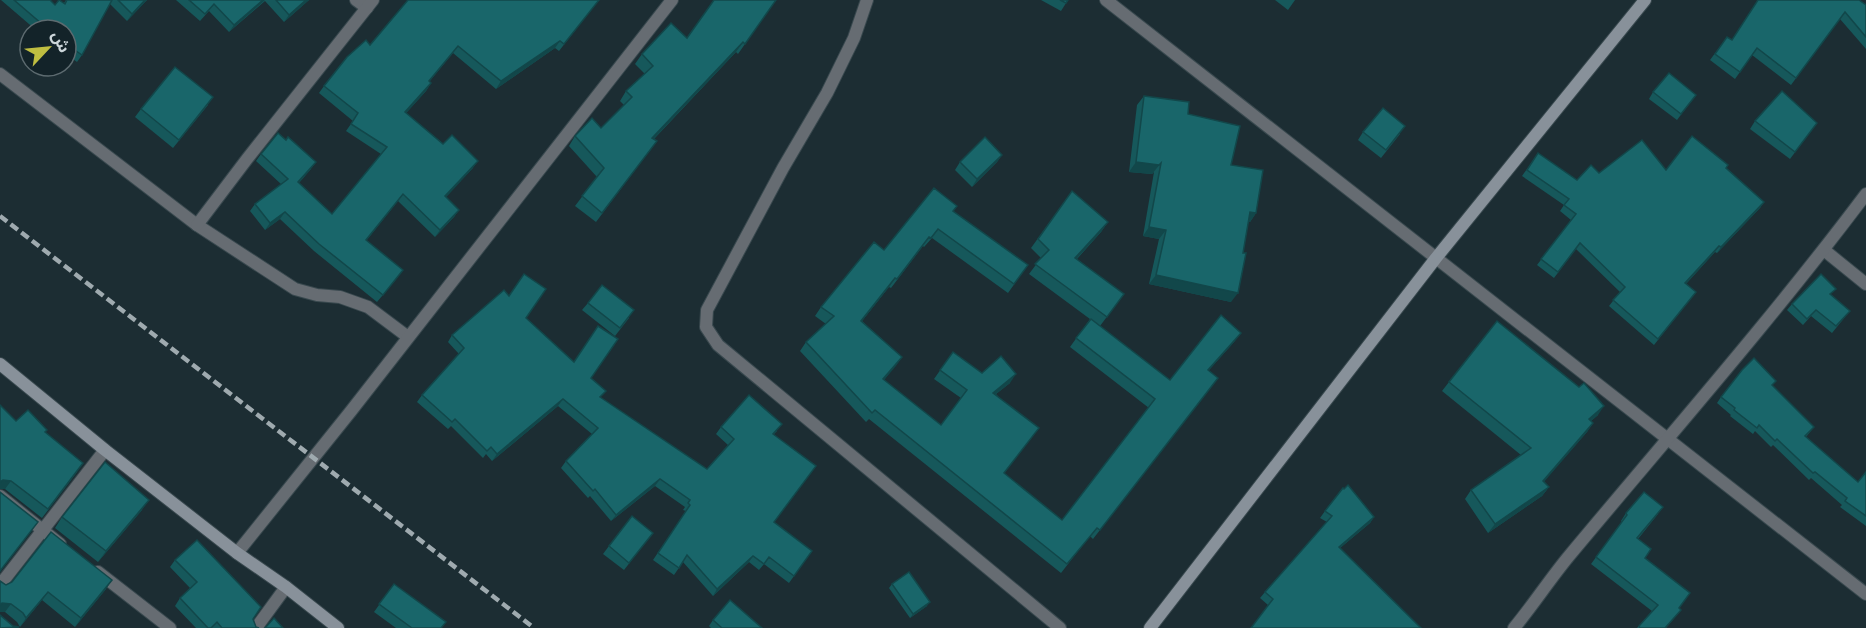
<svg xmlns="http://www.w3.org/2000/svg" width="1866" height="628" viewBox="0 0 1866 628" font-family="Karla,'Noto Sans Arabic',sans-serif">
<rect width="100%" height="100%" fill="#1c2d33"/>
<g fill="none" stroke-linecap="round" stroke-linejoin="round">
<g stroke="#38484e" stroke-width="14">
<g id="street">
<path d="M356,0L367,8"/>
<path d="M867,0L854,38L827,93L783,168L707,310L706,327L718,345L1060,628"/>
<path d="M1106,0L1866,594"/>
<path d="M0,74L197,225L295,289L317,295L340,297L368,307L408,337"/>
<path d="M197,225L247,159L373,0"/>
<path d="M1824,250L1866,284"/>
<path d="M0,496L60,544"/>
<path d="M237,553L351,411L672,0"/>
<path d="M98,572L170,628"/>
<path d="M0,585L105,450"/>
<path d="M256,628L286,587"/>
<path d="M1514,628C1533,605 1550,579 1569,556C1669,436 1772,319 1866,194"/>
</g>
</g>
<g stroke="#38484e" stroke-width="14">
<g id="secondary">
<path d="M0,364L105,450L237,553L286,587L338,628"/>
<path d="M1150,628L1436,258L1645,0"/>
</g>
</g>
<use href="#street" stroke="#666c72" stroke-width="12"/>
<use href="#secondary" stroke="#88919a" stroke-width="12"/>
<path stroke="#9faaaf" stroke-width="4.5" stroke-dasharray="9 4.5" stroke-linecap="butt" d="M0,216L534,628"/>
</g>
<g fill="#16585b">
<path d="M1,0H50L55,5L64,3L66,0H147L127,21L110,4L82,55L77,62L66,54V30H36Z"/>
<path d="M176,0H309L284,22L265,1L229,32L209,11L200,21Z"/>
<path d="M599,0L559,51L555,48L496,89L453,53L429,82L431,83L426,91L406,113L473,168L445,197L459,210L454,217L435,237L398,201L366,241L398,277L377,302L314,251L280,219L265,230L250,211L255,204L281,184L256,161L261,154L311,169L299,183L332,214L381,154L346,131L353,121L319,93L324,86L370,45Z"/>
<path d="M776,0L738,54L736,52L654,139L657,141L596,222L575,206L597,177L569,146L575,136L601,128L624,105L620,101L626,91L645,74L635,64L642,54L687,38Z"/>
<path d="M1041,0H1068L1061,11Z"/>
<path d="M1275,0H1295L1288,10Z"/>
<path d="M1866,5V49L1840,19L1791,85L1752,55L1735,79L1710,60L1727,37L1732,40Z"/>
<path d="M1653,92L1696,95L1677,120L1649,99Z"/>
<path d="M1144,96L1188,114L1231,165L1256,213L1250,222H1248L1231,302L1149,284L1159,239L1143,236L1154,172L1152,174L1129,172L1137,105Z"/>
<path d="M208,105L173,148L135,117L141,109Z"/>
<path d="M1755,121L1817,123L1790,159L1750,129Z"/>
<path d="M1363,132L1400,134L1381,158L1358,140Z"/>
<path d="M1538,153L1577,180L1599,173L1726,168L1764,202L1760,208L1717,253L1715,252L1686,284L1696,292L1654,345L1609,306L1620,292L1576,249L1554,278L1537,265L1571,220L1560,211L1564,205L1522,176Z"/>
<path d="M1002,155L997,162L972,187L955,170L960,162Z"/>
<path d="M1072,191L1108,222L1101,232L1077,259L1124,294L1100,326L1170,380L1235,341L1209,370L1212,386L1093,539L1090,536L1061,573L869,419L866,422L800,351L806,342L826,324L815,316L821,307L884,250L953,211L1028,265L1008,293L932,238L924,247L923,246L891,288L889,287L862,321L902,357L884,380L941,425L961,398L934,379L953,352L982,373L1010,383L996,394L1033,436L1004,473L1062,520L1149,408L1070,347L1090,319L1029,274L1041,258L1031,248Z"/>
<path d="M1831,295L1845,317L1832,333L1811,316L1803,325L1787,310L1792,304Z"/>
<path d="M588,303L629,318L615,336L582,310Z"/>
<path d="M526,318L591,378L601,398L707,469L728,445L716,434L721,427L777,431L773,435L774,522L812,551L789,583L764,564L759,570L749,562L713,596L683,562L674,575L653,560L686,511L683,510L685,507L655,486L611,521L590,496L588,498L561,468L566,461L592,434L558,406L492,461L486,454L483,458L451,426L448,429L417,402L422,395L459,354L448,342L452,335Z"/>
<path d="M1449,382L1598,415L1591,421L1593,423L1587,432L1544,481L1549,487L1542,496L1488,533L1465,499L1471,490L1521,455L1442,391Z"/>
<path d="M1773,386L1814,427L1806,437L1858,482L1866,472V526L1840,507L1842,505L1811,478L1809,480L1773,445L1771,447L1755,431L1753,434L1730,416L1731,415L1717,403L1721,397Z"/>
<path d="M16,421L47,430L45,432L77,472L42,518L5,489Z"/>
<path d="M142,510L98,562L55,528L62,517Z"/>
<path d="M1325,511L1374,517L1370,523L1340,548L1268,605L1260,598L1265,592L1327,522L1320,518Z"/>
<path d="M1626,513L1658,514L1638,539L1645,558L1681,610L1666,628H1637L1652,611L1591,564L1622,522L1621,521Z"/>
<path d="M653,533L624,570L603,554L609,546Z"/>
<path d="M175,560L253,619L256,627L259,628H196L175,606L180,598L190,588L170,567Z"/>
<path d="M0,581L6,585L106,589L75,627L42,600L20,627L17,622L5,612H0Z"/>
<path d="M394,584L441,628H396L374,612Z"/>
<path d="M892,584L927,606L910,618L889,588Z"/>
<path d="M713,620L762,628H711L709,626Z"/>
</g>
<g fill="#12474a">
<path d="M145,0H147L127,21L132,14Z"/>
<path d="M263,0H265L229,32L234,25Z"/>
<path d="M306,0H309L284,22L289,15Z"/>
<path d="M560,41L555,48L496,89L501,81Z"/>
<path d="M743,42L736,52L645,148L652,138Z"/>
<path d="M431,83L426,91L400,120L405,112Z"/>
<path d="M1002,155L997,162L972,187L977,179Z"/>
<path d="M478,161L473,168L440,204L445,196Z"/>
<path d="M316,162L311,169L293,189L298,182Z"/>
<path d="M1136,162L1161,163L1152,174L1129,172Z"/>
<path d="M1764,202L1760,208L1717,253L1721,247Z"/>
<path d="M459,210L454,217L435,237L440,230Z"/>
<path d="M285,212L280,219L265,230L270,223Z"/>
<path d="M1250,212L1256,213L1250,222H1243Z"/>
<path d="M1108,222L1101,232L1069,267L1075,258Z"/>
<path d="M1149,227L1166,230L1159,239L1143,236Z"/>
<path d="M1719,246L1715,252L1681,289L1685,283Z"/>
<path d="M1156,275L1238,293L1231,302L1149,284Z"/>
<path d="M895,278L889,287L855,330L861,321Z"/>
<path d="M1241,333L1235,341L1202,378L1208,370Z"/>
<path d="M902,357L896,366L877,388L883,379Z"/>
<path d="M1016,374L1010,383L987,401L993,393Z"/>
<path d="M563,399L558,406L492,461L497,454Z"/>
<path d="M1604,406L1598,415L1583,428L1589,419Z"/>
<path d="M1593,423L1587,432L1537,490L1543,481Z"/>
<path d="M660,479L655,486L611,521L616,515Z"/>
<path d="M3,480L11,481L5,489H0V482Z"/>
<path d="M1549,487L1542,496L1488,533L1495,524Z"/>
<path d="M149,500L142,510L98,562L106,551Z"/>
<path d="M1374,517L1370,523L1334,553L1339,547Z"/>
<path d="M753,556L749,562L713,596L717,589Z"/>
<path d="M112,580L106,589L75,627L81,618Z"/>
<path d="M48,592L42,600L20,627L26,618Z"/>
<path d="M930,602L927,606L910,618L913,614Z"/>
<path d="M2,603L11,604L5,612H0V606Z"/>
</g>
<g fill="#19666a" stroke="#12474a" stroke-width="1.5">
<path d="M14,0H50L55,5L59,0L65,4L67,0H112L82,55L66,44V30H49Z"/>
<path d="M118,0H145L132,14Z"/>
<path d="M189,0H263L234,25L214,4L205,14Z"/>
<path d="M276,0H306L289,15Z"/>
<path d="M408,0H599L564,44L560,41L501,81L458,46L429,81L431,83L405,112L443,144L452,135L478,161L445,196L459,210L440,230L403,194L366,240L403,270L383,295L319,244L285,212L270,223L255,204L288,179L261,154L278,133L286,140L288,137L316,162L298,182L332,214L387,147L351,124L358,113L324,86L347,57L366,40L370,45Z"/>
<path d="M714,0H776L745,44L743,42L652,138L657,141L602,213L582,196L604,168L575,136L592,118L601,128L632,97L626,91L653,66L642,54L671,23L687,38Z"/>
<path d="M1060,0H1068L1066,3Z"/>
<path d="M1758,0H1859L1866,5V37L1845,12L1796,78L1757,48L1740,72L1715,54L1727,37L1732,40Z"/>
<path d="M175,67L213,97L179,140L141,109Z"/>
<path d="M1669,73L1696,95L1681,114L1653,92Z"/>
<path d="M1782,91L1817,123L1795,152L1755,121Z"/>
<path d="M1144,96L1189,102L1188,114L1240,126L1231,165L1263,170L1256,213L1250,212L1243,253H1246L1238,293L1156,275L1166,230L1149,227L1161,163L1159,165L1136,162Z"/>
<path d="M1383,108L1405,126L1386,150L1363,132Z"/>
<path d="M1692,136L1728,165L1726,168L1764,202L1721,247L1719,246L1685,283L1696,292L1658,339L1613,300L1625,287L1580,243L1558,272L1541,259L1576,214L1564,205L1569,199L1527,170L1538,153L1577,180L1591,165L1599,173L1642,140L1666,170Z"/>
<path d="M985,137L1002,155L977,179L960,162Z"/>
<path d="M934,188L957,206L953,211L1028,265L1014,284L938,229L931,238L929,237L897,279L895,278L861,321L902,357L883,379L941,425L967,390L940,370L953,352L982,373L1001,356L1016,374L993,393L1039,428L1004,473L1062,520L1155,399L1076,338L1091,319L1170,380L1221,315L1241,333L1208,370L1218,378L1100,530L1097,528L1067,564L875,410L872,413L806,342L834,316L821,307L874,242L884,250Z"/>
<path d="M1072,191L1108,222L1075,258L1124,294L1107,317L1035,264L1049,250L1038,239Z"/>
<path d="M524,274L546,289L526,318L574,362L598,326L618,339L591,378L606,391L600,397L707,469L734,439L721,427L749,395L782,424L773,434L816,466L774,522L812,551L794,576L769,557L764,564L753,556L717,589L687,555L679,568L658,553L690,505L688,503L690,500L660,479L616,515L595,489L593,491L566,461L598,428L563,399L497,454L491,447L487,451L455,419L452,422L422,395L464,348L452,335L504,290L509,296Z"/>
<path d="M1821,274L1836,289L1830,294L1850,311L1836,326L1816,310L1807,319L1792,304Z"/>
<path d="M602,285L634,310L620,328L588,303Z"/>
<path d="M1497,321L1579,387L1584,383L1604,406L1589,419L1593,423L1543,481L1549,487L1495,524L1471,490L1531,448L1449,382Z"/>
<path d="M1754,358L1776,381L1772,385L1814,427L1805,436L1858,482L1866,472V516L1845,501L1847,498L1815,472L1813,473L1777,439L1775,441L1759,425L1757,428L1734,410L1735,408L1721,397L1742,370Z"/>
<path d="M0,405L16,421L28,410L47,430L45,432L83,463L48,509L11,481L3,480L0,482Z"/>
<path d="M105,462L149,500L106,551L62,517Z"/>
<path d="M1348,485L1374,517L1339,547L1421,628H1251L1273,599L1265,592L1332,516L1325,511L1343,488L1344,489Z"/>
<path d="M0,492L38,522L0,571Z"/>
<path d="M1644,492L1663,507L1637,538L1651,549L1645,558L1690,593L1679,608L1681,610L1665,628H1640L1639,626L1658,605L1596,557L1627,515L1626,513Z"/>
<path d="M632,516L653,533L629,563L609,546Z"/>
<path d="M51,532L112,580L81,618L48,592L26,618L23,613L11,604L2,603L0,606V581L6,585L12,582Z"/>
<path d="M197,540L261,607L253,619L256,627L259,628H222L217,622L211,628H208L180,598L197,582L175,560Z"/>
<path d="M909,572L930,602L913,614L892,584Z"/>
<path d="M394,584L446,622L441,628H412L379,604Z"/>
<path d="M730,600L762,628H722L713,620Z"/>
<path d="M0,615L13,626L19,627L0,628Z"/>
<path d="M274,618L283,628H265Z"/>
</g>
<g transform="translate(48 48) rotate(64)"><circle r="28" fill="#132329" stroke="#5d6b70" stroke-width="1.5"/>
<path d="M0-4.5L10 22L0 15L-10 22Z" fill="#bfbe41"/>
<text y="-9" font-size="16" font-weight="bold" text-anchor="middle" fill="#ccd6da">ش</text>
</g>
</svg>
